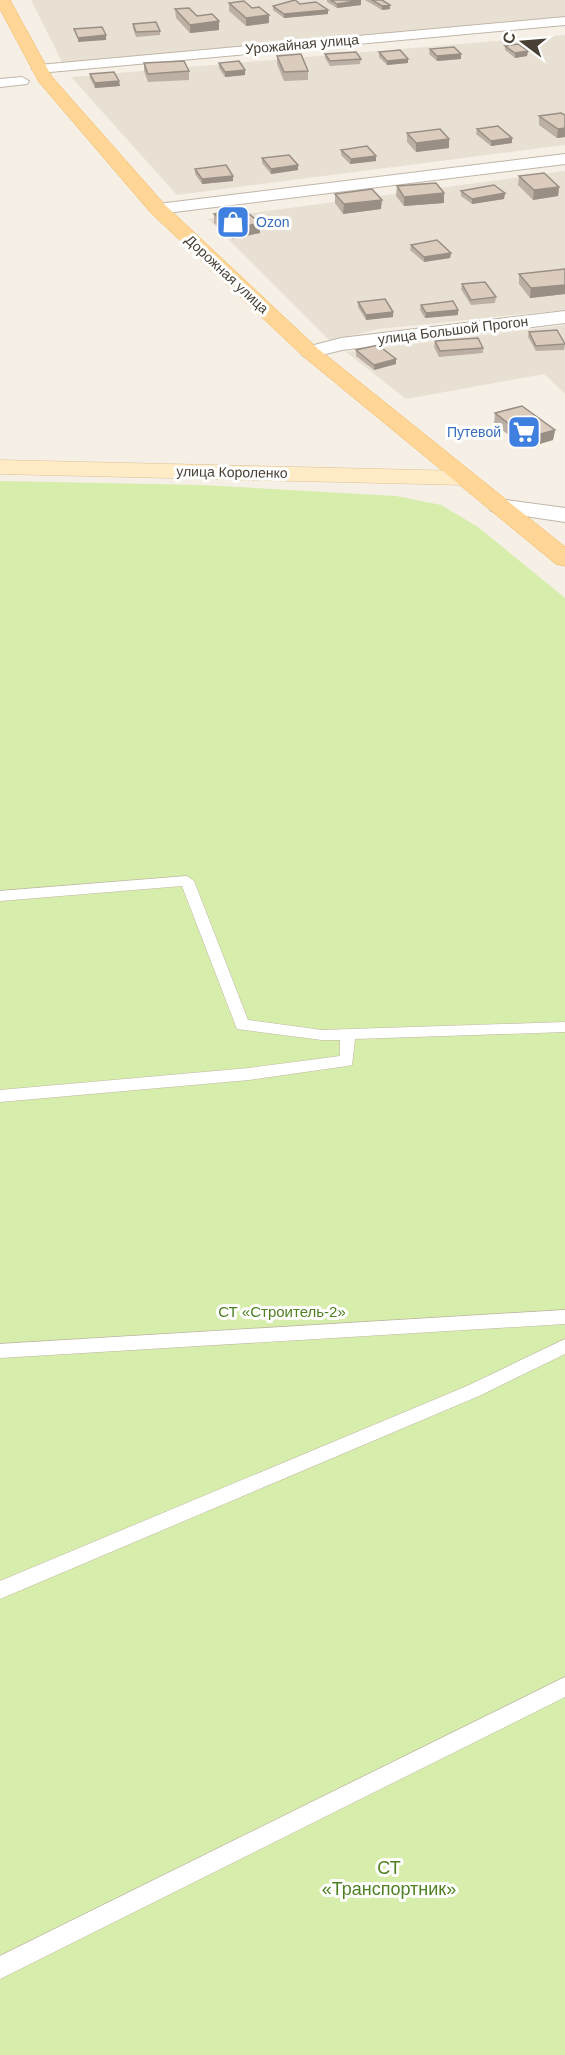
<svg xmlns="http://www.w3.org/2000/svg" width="565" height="2055" viewBox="0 0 565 2055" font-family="Arial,sans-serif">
<rect width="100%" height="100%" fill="#f5efe6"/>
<g fill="#e9e0d4">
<path d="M31,0H565V18L63,64Z"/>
<path d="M565,35V145L177,195L71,77Z"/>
<path d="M565,171V310L379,329L330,341L208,219Z"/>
<path d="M565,325V394L544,374L406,399L346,352Z"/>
</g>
<path fill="#d6edab" d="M0,481L202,485L396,496L441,505L478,527L565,598V2055H0Z"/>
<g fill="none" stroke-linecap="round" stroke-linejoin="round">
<g stroke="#c1b6a8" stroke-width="1">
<g id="lane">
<path d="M187,876L194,881L248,1020L322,1030L565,1022V1032L355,1039L352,1065L347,1066L249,1080L0,1102V1090L249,1068L340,1056V1040H322L237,1029L182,886L0,901V891Z"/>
<path d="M565,1310V1324L0,1358V1344Z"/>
<path d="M565,1339V1354L479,1396L0,1599V1581L467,1386Z"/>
<path d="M565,1677V1697L0,1979V1956Z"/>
</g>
</g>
<g stroke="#c1b6a8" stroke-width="2">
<g id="street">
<path d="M565,17V25L39,73L32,69L39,65Z"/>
<path d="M22,77L29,81L27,84L0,87V79Z"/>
<path d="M565,154V164L158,214L152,213L150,209L152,205L158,204Z"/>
<path d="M565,311V323L342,350L310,358L303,356L300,352L303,348L341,338Z"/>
<path d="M499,499L565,508V522L491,511L488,506L491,501Z"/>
</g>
</g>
<g stroke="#dcc294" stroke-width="1">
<path id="secondary" d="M0,460L464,471L472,473L476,478L472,483L464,485L0,474Z"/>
</g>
<g stroke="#efb35a" stroke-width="1">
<path id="primary" d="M0,0H10L52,77L165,205L317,348L565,547V566L556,564L303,356L151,213L39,82L0,9Z"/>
</g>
<use href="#lane" fill="#fff" fill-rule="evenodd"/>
<use href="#street" fill="#fff" fill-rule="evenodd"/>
<use href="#secondary" fill="#ffebc6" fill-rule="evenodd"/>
<use href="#primary" fill="#ffd695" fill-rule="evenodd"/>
</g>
<g fill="#bcafa3">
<path d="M327,0H361V5L337,8L327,2Z"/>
<path d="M365,0H382L390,9L382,10Z"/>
<path d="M229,3L269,23L246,26L229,11Z"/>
<path d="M300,4L328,14L284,18L273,10V6Z"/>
<path d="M175,9L219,21V30L190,33L176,18Z"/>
<path d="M133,24L160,31V35L136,37L133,28Z"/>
<path d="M505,46L528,51L527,56L515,58L505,50Z"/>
<path d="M430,49L461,54V59L437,61L429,54Z"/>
<path d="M379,52L408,59V63L387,65L379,57Z"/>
<path d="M325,54L361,59L360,64L330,66L325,58Z"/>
<path d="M277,56L308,71V80L284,81L277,64Z"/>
<path d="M144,63L189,71V80L148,82L144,71Z"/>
<path d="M219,63L245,75L225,77L219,68Z"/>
<path d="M90,74L120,86L95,88L90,78Z"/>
<path d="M565,115V137L557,138L539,125V116Z"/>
<path d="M477,129L512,143L491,146L476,134Z"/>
<path d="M407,133L449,148L416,152L407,142Z"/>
<path d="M341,150L376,161L350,164L341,155Z"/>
<path d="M262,158L298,170L271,174L262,163Z"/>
<path d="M195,169L233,176V181L202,184L195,174Z"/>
<path d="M519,176L559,187L558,196L533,200L518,185Z"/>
<path d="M397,186L444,203L404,206L396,196Z"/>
<path d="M461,191L505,193L504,199L472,204L461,196Z"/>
<path d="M335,194L381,209L343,214L335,203Z"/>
<path d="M214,214L260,233L232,239L214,223Z"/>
<path d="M411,245L451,253L450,258L424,262L410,250Z"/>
<path d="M565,270V294L530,298L519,284V274Z"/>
<path d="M462,284L496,297L495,303L471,305L461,289Z"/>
<path d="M358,302L393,317L366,320L358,307Z"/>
<path d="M421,305L458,310V315L425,318L420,310Z"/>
<path d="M529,332L565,344L564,350L536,351L528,337Z"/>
<path d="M435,341L483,348V353L439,357L434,347Z"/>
<path d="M356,350L396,359V364L374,370L356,356Z"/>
<path d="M495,413L555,430L553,440L526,448L494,424Z"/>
</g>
<g fill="#998f85">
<path d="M361,0V5L337,8V4Z"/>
<path d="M390,5V9L382,10V6Z"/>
<path d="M328,10V14L284,18V14Z"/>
<path d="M269,15V23L246,26V18Z"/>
<path d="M219,21V30L190,33V25Z"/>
<path d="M106,35V40L78,42V38Z"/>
<path d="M528,51L527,56L515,58V53Z"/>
<path d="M461,54V59L437,61V56Z"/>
<path d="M408,59V63L387,65V61Z"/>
<path d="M245,70V75L225,77V72Z"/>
<path d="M119,81L120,86L95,88V83Z"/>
<path d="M565,128V137L557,138L558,129Z"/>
<path d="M512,138V143L491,146V141Z"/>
<path d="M449,139V148L416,152V143Z"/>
<path d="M376,156V161L350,164L351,159Z"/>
<path d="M298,165V170L271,174V169Z"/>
<path d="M233,176V181L202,184V179Z"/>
<path d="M559,187L558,196L533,200L534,190Z"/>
<path d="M444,193V203L404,206V197Z"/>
<path d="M505,193L504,199L472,204V199Z"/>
<path d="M382,200L381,209L343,214L344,204Z"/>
<path d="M260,223V233L232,239V229Z"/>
<path d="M451,253L450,258L424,262V257Z"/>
<path d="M565,285V294L530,298L531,288Z"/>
<path d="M458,310V315L425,318L426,313Z"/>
<path d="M393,312V317L366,320V315Z"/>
<path d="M396,359V364L374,370V365Z"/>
<path d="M555,430L553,440L526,448L527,438Z"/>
</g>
<g fill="#dbccbe" stroke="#998f85" stroke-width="1.5">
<path d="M295,0L300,4L316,2L328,10L284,14L273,6Z"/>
<path d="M331,0H361L337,4Z"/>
<path d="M372,0H382L390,5L382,6Z"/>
<path d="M244,1L252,8L259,7L269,15L246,18L229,3Z"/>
<path d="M189,8L197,16L212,14L219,21L190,25L175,9Z"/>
<path d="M156,22L160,31L136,32L133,24Z"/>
<path d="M102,27L106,35L78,38L74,29Z"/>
<path d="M518,44L528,51L515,53L505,46Z"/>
<path d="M454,47L461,54L437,56L430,49Z"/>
<path d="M400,50L408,59L387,61L379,52Z"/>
<path d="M356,52L361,59L330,61L325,54Z"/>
<path d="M301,54L308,71L284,72L277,56Z"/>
<path d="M184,61L189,71L148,74L144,63Z"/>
<path d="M239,61L245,70L225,72L219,63Z"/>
<path d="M114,72L119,81L95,83L90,74Z"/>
<path d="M561,113L565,115V128L558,129L539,116Z"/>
<path d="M498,126L512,138L491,141L477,129Z"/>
<path d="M440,129L449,139L416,143L407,133Z"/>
<path d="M367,146L376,156L351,159L341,150Z"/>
<path d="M289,155L298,165L271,169L262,158Z"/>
<path d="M226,165L233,176L202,179L195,169Z"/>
<path d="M544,173L559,187L534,190L519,176Z"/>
<path d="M436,183L444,193L404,197L397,186Z"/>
<path d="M494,185L505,193L472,199L461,191Z"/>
<path d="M372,189L382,200L344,204L335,194Z"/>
<path d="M242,208L260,223L232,229L214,214Z"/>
<path d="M437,240L451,253L424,257L411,245Z"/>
<path d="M565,269V285L531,288L519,274Z"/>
<path d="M485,282L496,297L471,300L462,284Z"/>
<path d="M385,299L393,312L366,315L358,302Z"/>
<path d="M453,301L458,310L426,313L421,305Z"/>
<path d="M557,330L565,344L536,346L529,332Z"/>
<path d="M478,338L483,348L440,351L435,341Z"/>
<path d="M378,345L396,359L374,365L356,350Z"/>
<path d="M522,406L555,430L527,438L495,413Z"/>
</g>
<defs>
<g id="shop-square" transform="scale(1.725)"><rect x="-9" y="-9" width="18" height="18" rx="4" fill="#3f7fe0" stroke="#fff"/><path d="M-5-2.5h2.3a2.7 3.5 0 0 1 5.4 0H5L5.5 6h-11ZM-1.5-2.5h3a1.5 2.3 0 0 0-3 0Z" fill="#fff"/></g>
<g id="supermarket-square" transform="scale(1.725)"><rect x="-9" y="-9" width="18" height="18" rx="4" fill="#3f7fe0" stroke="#fff"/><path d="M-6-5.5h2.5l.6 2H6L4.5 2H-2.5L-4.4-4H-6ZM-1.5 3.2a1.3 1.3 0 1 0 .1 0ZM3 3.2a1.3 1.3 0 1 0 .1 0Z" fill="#fff"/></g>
</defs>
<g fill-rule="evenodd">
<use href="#shop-square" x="233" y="222"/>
<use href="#supermarket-square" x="524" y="432"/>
</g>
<g text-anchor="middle" stroke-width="6" stroke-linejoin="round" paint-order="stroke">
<g font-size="14" fill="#483f35" stroke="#fff">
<text transform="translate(302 44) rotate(-5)" y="5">Урожайная улица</text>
<text transform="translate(227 274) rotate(43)" y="5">Дорожная улица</text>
<text transform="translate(453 330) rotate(-7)" y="5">улица Большой Прогон</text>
<text transform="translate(232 472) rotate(1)" y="5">улица Короленко</text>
</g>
<g font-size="14" fill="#366cbe" stroke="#fff" text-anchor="start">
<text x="256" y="227">Ozon</text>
<text x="501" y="437" text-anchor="end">Путевой</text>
</g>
<g font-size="15" fill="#4f8022" stroke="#fff">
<text x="282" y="1317">СТ «Строитель-2»</text>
</g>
<g font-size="18" fill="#4f8022" stroke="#fff">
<text x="389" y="1874">СТ<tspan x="389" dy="21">«Транспортник»</tspan></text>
</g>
</g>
<g transform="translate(523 42) rotate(286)" stroke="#ffffff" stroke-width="4.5" paint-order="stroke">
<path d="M0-4.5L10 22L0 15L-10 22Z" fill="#483f35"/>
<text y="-9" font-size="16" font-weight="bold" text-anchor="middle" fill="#483f35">С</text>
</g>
</svg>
